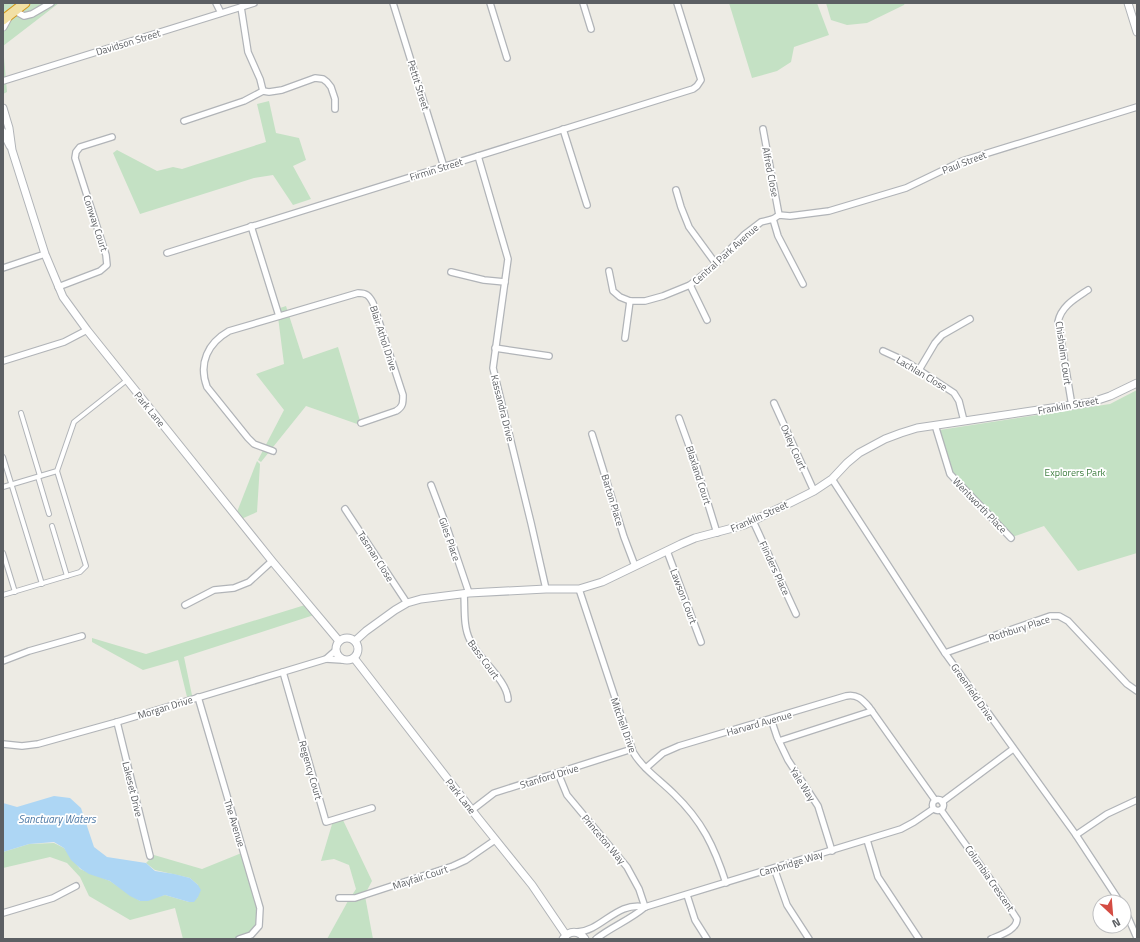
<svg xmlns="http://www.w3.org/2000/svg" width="1140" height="942" viewBox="0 0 1140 942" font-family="'Titillium Web',sans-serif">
<rect width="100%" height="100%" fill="#edebe4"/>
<g fill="#c4e1c4">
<path d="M3,3H59L3,46L7,92L3,94Z"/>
<path d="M729,3H817L829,35L794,47L791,62L777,71L752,78Z"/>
<path d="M826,3H905L904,5L867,23L847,25L831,20Z"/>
<path d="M269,101L276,133L299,138L306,160L293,166L311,199L293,205L273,175L254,178L140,214L113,153L117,150L157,171L173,167L182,169L266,142L257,104Z"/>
<path d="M286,306L303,359L338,347L361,424L360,425L306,406L261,462L258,460L284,410L256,374L284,364L277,309Z"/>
<path d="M1137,390V553L1078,571L1044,526L1012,537L950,474L933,431L1110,404Z"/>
<path d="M257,461L260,464L257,512L239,520L235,517Z"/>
<path d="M305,605L314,615L184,657L193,700L188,701L178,660L143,670L92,642V638L146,654Z"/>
<path d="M342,818L372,881L364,896L349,900L356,889L349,865L334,859L321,861L333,821Z"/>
<path d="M54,843L64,848L80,869L110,881L140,901L165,895L189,902L198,897V885L190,878L155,870L146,863L154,855L202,869L244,852L260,908L259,926L251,935L237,939H183L175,908L130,920L89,896L80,877L67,863L50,857L3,868V852L29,844Z"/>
<path d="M365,896L373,939H327L348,901Z"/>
</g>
<path fill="#add6f4" d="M54,796L70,798L81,808L94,847L107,857L146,863L155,871L174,874L190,878L198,885L201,890L198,897L194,902H189L165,895L148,901H140L130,896L110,881L89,874L81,869L71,860L64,848L54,842L29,844L3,852V803L17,807Z"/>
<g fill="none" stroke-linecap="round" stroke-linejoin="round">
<g stroke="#b1b4b8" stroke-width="6">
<g id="pedestrian">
<path d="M21,413L40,476"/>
<path d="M3,457L42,584"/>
<path d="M38,477L49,514"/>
<path d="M3,487L57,471L74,422L127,380"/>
<path d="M52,526L67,576"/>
<path d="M3,553L15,592"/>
<path d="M3,595L80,572L86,566L57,471"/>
</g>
</g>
<g stroke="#b1b4b8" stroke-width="8">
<g id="minor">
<path d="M216,3L221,13"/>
<path d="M393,3L444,167"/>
<path d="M490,3L507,58"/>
<path d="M583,3L591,29"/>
<path d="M241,7L248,52L260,79L263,91"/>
<path d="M15,11L24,16L32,14L51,3"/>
<path d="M3,81L254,3"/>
<path d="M184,121L244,101L263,91L269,92L282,90L315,78L323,79L327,82L331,87L335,99V109"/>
<path d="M563,129L587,205"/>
<path d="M763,129L779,215"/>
<path d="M478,156L508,259L493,368L531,523L546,589"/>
<path d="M676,190L681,207L689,227L716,264"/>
<path d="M773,219L778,236L803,284"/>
<path d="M251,226L279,316"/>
<path d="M167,253L693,89L697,86L701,80L677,3"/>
<path d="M3,268L45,254"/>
<path d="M609,271L613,291L620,297L630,301H645L663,296L690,285L716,264L744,235L761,222L773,219L779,215L790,216L829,211L906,188L962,161L1137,107"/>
<path d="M451,272L484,280L505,282"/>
<path d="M690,285L707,320"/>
<path d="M58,287L100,271L107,265L106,255L75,158L76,152L80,147L112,137"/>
<path d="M625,338L630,301"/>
<path d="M495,348L549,356"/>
<path d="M883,351L907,362L954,393L959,401L964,421"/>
<path d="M3,361L64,342L87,330"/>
<path d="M919,370L935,343L942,335L970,319"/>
<path d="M774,403L814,491"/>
<path d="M1072,406L1058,322C1061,306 1076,298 1088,290"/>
<path d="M679,418L696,465L717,533"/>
<path d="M935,425L950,474L1011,538"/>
<path d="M592,434L624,537L635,566"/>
<path d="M273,451L254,444L248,438L207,387C198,363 208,343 229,331L358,293C366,293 369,295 373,303L403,395C403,403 403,407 396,411L361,423"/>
<path d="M832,479L945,653L1076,835L1120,902"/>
<path d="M431,485L445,522L469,593"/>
<path d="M345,509L407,603"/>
<path d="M753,521L796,614"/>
<path d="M667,551L701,642"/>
<path d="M579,589L633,752C643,769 660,780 674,794C702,821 714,846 726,883"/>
<path d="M464,594C465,608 463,627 470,640C478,658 507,680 508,699"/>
<path d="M185,605L214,590L234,588L249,582L272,561"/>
<path d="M945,653L1050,616H1059L1068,621L1127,684L1137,691"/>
<path d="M326,659L342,660"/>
<path d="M3,661L29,651L82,636"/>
<path d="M283,672L326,822L372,808"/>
<path d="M198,697L260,908L259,926L251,935L239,939"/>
<path d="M771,719L777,737L788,760L818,806L832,851"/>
<path d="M117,722L150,856"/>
<path d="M779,741L872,711"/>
<path d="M3,744L22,746L38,744L117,722L283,672L326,659L335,651"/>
<path d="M646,768L663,753L679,746L846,696C857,694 862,699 869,707L935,800"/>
<path d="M558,773L567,795L627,867L639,889L645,907"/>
<circle cx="938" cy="805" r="5.5"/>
<path d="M942,802L1013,749"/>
<path d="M472,810L494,793L632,749"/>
<path d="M941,810L998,890L1017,919C1017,930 1000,935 991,939"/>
<path d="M1076,835L1107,814L1137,800"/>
<path d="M867,840L878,877L919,939"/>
<path d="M774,868L787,905L809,939"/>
<path d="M687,895L695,920L707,939"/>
<path d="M339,898H355L453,866L466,860L495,840"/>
<path d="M1124,908L1137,938"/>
<path d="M3,913L53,898L76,886"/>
<path d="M577,932C602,931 616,901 645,907"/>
<path d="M596,939C611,927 630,920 645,907L901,829L914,822L933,809"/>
</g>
</g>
<g stroke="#b1b4b8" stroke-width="9">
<g id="tertiary">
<path d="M1128,3L1137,32"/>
<path d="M3,27L9,16"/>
<path d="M3,108L9,128L12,150L45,254L63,297L87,330L272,561L339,641"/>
<path d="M3,132L10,146"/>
<circle cx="347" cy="649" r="11"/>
<path d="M355,641L366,631L395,610L407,603L421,599L469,593L546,589H579L602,582L681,544L695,538L744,525L792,502L814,491L832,479L847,463L859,453L885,439L901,433L917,428L1092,402L1110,396L1137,383"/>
<path d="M354,658L478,818L532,885L566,935"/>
<path d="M563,939C569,930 579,930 585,939"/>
</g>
</g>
<g stroke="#d5981c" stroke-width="11">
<path id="trunk" d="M3,20L25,3"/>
</g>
<use href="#pedestrian" stroke="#fff" stroke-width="4"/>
<use href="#minor" stroke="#fff" stroke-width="5.5"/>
<use href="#tertiary" stroke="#fff" stroke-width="7"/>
<use href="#trunk" stroke="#f2e0a4" stroke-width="9"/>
</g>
<g text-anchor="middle" stroke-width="3.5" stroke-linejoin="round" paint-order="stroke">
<g font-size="10" fill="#5c5f63" stroke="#fff">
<text transform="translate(128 42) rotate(-17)" y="4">Davidson Street</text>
<text transform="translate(419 85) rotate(73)" y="4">Pettit Street</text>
<text transform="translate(964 162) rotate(-21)" y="4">Paul Street</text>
<text transform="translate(436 169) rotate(-17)" y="4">Firmin Street</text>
<text transform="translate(771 172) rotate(79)" y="4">Alfred Close</text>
<text transform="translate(96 223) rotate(72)" y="4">Conway Court</text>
<text transform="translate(725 254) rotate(-42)" y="4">Central Park Avenue</text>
<text transform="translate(384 338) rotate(72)" y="4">Blair Athol Drive</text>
<text transform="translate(1064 353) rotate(82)" y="4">Chisholm Court</text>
<text transform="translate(922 373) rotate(31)" y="4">Lachlan Close</text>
<text transform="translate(1068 405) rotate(-10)" y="4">Franklin Street</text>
<text transform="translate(503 408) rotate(76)" y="4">Kassandra Drive</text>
<text transform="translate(150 409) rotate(51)" y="4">Park Lane</text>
<text transform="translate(794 447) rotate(66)" y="4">Oxley Court</text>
<text transform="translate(699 475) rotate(72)" y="4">Blaxland Court</text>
<text transform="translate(613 500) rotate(73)" y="4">Barton Place</text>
<text transform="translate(980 505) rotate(46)" y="4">Wentworth Place</text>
<text transform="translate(759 516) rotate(-24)" y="4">Franklin Street</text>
<text transform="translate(450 539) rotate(71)" y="4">Giles Place</text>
<text transform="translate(376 556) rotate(57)" y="4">Tasman Close</text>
<text transform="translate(775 568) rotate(65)" y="4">Flinders Place</text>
<text transform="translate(684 596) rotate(69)" y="4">Lawson Court</text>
<text transform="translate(1019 628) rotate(-18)" y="4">Rothbury Place</text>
<text transform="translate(484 659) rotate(54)" y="4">Bass Court</text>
<text transform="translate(973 692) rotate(55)" y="4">Greenfield Drive</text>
<text transform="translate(165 707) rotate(-17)" y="4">Morgan Drive</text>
<text transform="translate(759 723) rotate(-16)" y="4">Harvard Avenue</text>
<text transform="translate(624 725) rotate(70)" y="4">Mitchell Drive</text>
<text transform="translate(311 770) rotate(74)" y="4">Regency Court</text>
<text transform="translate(549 776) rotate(-17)" y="4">Stanford Drive</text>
<text transform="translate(803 784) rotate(57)" y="4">Yale Way</text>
<text transform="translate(133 789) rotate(76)" y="4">Lakeset Drive</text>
<text transform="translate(461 796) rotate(52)" y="4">Park Lane</text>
<text transform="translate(235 823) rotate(73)" y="4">The Avenue</text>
<text transform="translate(604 839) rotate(50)" y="4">Princeton Way</text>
<text transform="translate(791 863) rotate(-17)" y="4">Cambridge Way</text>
<text transform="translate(420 877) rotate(-18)" y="4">Mayfair Court</text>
<text transform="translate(990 878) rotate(55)" y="4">Columbia Crescent</text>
</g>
<g font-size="10" fill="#3f7f41" stroke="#fff">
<text x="1075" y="476">Explorers Park</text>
</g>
<g font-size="11" font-style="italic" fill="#4c78a4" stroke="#fff">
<text x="57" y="823">Sanctuary Waters</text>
</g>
</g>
<rect width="1140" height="942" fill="none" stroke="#5c5f63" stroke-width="8"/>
<g transform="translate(1112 914) rotate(154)"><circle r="19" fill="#ffffff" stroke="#bebfc1"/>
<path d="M0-3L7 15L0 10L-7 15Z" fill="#d44c43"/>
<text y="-6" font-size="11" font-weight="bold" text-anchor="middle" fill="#5c5f63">N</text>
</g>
</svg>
